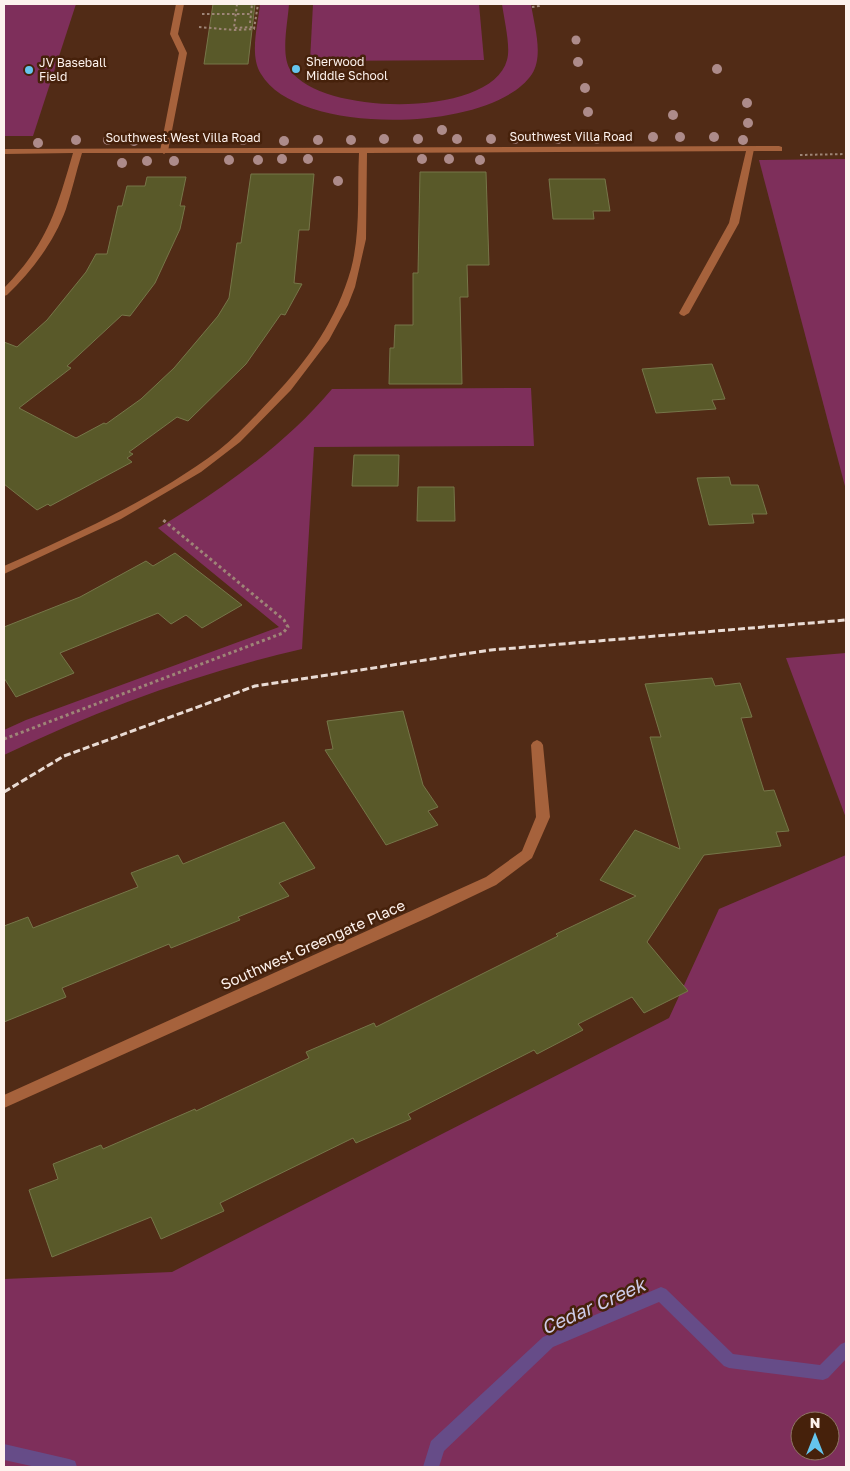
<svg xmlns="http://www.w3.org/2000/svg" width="850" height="1471" viewBox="0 0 850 1471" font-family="'Golos Text',sans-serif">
<rect width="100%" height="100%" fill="#512b16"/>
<g fill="#7e2f5b" fill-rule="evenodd">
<path d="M4,4H76L33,136H4Z"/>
<path d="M260,4H289C288,22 280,56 291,71C323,116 492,118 507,60C511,47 504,19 502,4H531C534,25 544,55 532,74C493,133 297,137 261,74C249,55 258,25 260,4Z"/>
<path d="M313,4H479L484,60L310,61Z"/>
<path d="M846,159V490L759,160Z"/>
<path d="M531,388L534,446L314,447L302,649C198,673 100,709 4,755V730L26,720L279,627L158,528C221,490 285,445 332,389Z"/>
<path d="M846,653V818L786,658Z"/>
<path d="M846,855V1467H4V1279L172,1272L669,1018L719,909ZM800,1421H830V1451H800Z"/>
</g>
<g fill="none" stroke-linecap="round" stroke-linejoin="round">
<g fill="#664c88" fill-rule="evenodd">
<path d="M661,1287L666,1289L733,1354L820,1365L841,1344L846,1342V1359L828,1378L823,1380L729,1368L724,1366L659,1302L553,1347L444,1451L439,1467H423L431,1441L543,1337Z"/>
<path d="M4,1444L69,1459L75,1461L77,1467H36L4,1460Z"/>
</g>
</g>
<g fill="#595929" stroke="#767649">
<path d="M213,4H255L248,64H204Z"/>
<path d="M420,172H486L489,265H467L468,297H460L462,384H389L390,348H394L395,325H413V273H418Z"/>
<path d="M251,174H314L309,230H299L294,283L302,284L285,315L281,314L246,364L188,421L177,417L129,452L133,454L127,458L132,462L50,506L48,504L37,510L4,484V342L17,347L47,320L86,272L96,254H107L118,206H122L127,186H145L147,177H186L180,206H185L180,229L155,283L130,316L122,315L67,366L71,368L19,408L76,438L104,423L106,424L141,399L174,368L218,316L229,298L237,243H241Z"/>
<path d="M549,179H605L610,211H593L594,219H553Z"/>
<path d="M712,364L725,399L712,400L716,409L656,413L642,369Z"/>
<path d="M354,455H399L398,486H352Z"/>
<path d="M729,477L731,485H758L767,514H752L754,523L709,525L697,478Z"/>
<path d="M418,487H454L455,521H417Z"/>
<path d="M175,553L242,605L202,628L186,615L171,624L158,613L60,653L74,673L16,697L4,678V627L80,597L146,561L153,566Z"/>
<path d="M712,678L715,686L740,683L752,717L741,718L764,791L774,790L789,831L776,832L781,846L704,855L647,942L688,991L644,1013L632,997L578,1024L583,1030L537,1054L534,1050L408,1114L411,1119L356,1143L353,1138L220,1203L224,1211L161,1239L151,1217L52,1257L29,1190L58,1179L53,1164L101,1145L103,1149L195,1109L196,1111L309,1058L306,1052L374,1023L376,1027L558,936L556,934L636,896L600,880L635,830L680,849L650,737H661L645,684Z"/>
<path d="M403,711L423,785L438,807L428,811L438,825L386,845L325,750L333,749L327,721Z"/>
<path d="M284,822L315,868L279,883L289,896L238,917L240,920L171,948L169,944L62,988L66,997L4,1022V926L28,917L33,928L138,887L131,873L178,855L183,864Z"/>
</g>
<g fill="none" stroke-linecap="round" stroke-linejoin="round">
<g stroke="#9e8577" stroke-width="2" stroke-dasharray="2.5 2.5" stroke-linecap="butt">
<path d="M237,4L234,28L255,27"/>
<path d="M532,7L539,6V4"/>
<path d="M202,14H251"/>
<path d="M250,23L252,4"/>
<path d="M199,27L234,30L254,29L258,4"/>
<path d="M800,155L846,154"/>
</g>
<path stroke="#9e8577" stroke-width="3" stroke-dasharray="3 3" stroke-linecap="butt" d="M4,739L283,633L288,627L284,620L162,519"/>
<g fill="#a6623c" fill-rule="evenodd">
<path d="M176,4H184L178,34L187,53L168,151L164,154L160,151L179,53L170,34Z"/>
<path d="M747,147L754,149L739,223L689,313L684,316L681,315L679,313L729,223Z"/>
</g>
<g fill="#a6623c" fill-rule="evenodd">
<path d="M779,146L782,147V151L367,153L366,239L355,287L348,305L329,340L291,390L240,442L201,472L121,519L4,574V566C78,533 154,499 219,450C239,434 256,415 273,397C308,360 337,319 351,269C361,231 357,191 359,153H82C76,172 72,191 66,209C54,242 32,271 7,295L4,296V288C48,243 56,211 73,153L4,154V149Z"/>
<path d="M537,740L541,742L543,745L550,817L532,858L496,885L429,917L4,1108V1095L486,877L522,851L536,817L531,745L533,742Z"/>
</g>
<path stroke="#e9dbd4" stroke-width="3" stroke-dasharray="7 3" stroke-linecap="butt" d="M4,792L64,756L255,686L491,650L846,620"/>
</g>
<g fill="#ad8b8a">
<circle cx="576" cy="40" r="4.5"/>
<circle cx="578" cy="62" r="5"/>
<circle cx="717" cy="69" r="5"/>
<circle cx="585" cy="88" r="5"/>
<circle cx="747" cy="103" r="5"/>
<circle cx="588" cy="112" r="5"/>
<circle cx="673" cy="115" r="5"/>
<circle cx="748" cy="123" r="5"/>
<circle cx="442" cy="130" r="5"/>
<circle cx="653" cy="137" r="5"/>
<circle cx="680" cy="137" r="5"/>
<circle cx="714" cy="137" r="5"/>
<circle cx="214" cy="139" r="5"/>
<circle cx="384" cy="139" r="5"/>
<circle cx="418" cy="139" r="5"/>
<circle cx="457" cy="139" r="5"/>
<circle cx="491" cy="139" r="5"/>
<circle cx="515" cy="139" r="5"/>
<circle cx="558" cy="139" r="5"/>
<circle cx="597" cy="139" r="5"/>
<circle cx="76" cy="140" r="5"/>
<circle cx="108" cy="140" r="5"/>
<circle cx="243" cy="140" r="5"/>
<circle cx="318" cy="140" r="5"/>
<circle cx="351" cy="140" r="5"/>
<circle cx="743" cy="140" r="5"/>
<circle cx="134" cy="141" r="5"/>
<circle cx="284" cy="141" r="5"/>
<circle cx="38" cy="143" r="5"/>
<circle cx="282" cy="159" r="5"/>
<circle cx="308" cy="159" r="5"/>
<circle cx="422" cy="159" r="5"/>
<circle cx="449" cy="159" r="5"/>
<circle cx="229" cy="160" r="5"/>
<circle cx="258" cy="160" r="5"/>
<circle cx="480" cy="160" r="5"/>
<circle cx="147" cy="161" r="5"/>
<circle cx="174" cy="161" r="5"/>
<circle cx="122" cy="163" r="5"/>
<circle cx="338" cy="181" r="5"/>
</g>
<g fill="#65c5ee" stroke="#46210b" stroke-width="2">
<circle cx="296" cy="69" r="5"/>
<circle cx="29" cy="70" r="5"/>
</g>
<g text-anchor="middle" stroke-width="5" stroke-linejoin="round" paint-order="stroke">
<g font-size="12" fill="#fdf2ed" stroke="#46210b" text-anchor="start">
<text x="306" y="66">Sherwood<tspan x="306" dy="14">Middle School</tspan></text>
<text x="39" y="67">JV Baseball<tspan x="39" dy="14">Field</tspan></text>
</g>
<g font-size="12" fill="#fdf2ed" stroke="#46210b">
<text x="571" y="141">Southwest Villa Road</text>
<text x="183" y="142">Southwest West Villa Road</text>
</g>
<g font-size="15" fill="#fdf2ed" stroke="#46210b">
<text transform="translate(313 945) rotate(-24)" y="5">Southwest Greengate Place</text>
</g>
<g font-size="19" font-style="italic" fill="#cecce9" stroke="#46210b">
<text transform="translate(593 1306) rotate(-24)" y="7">Cedar Creek</text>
</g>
</g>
<rect width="850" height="1471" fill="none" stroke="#fdf2ed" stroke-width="10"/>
<g transform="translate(815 1436)"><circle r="24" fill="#46210b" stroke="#8f7565"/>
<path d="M0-4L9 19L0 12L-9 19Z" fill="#65c5ee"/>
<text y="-8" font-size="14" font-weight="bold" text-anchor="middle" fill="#fdf2ed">N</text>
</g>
</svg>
